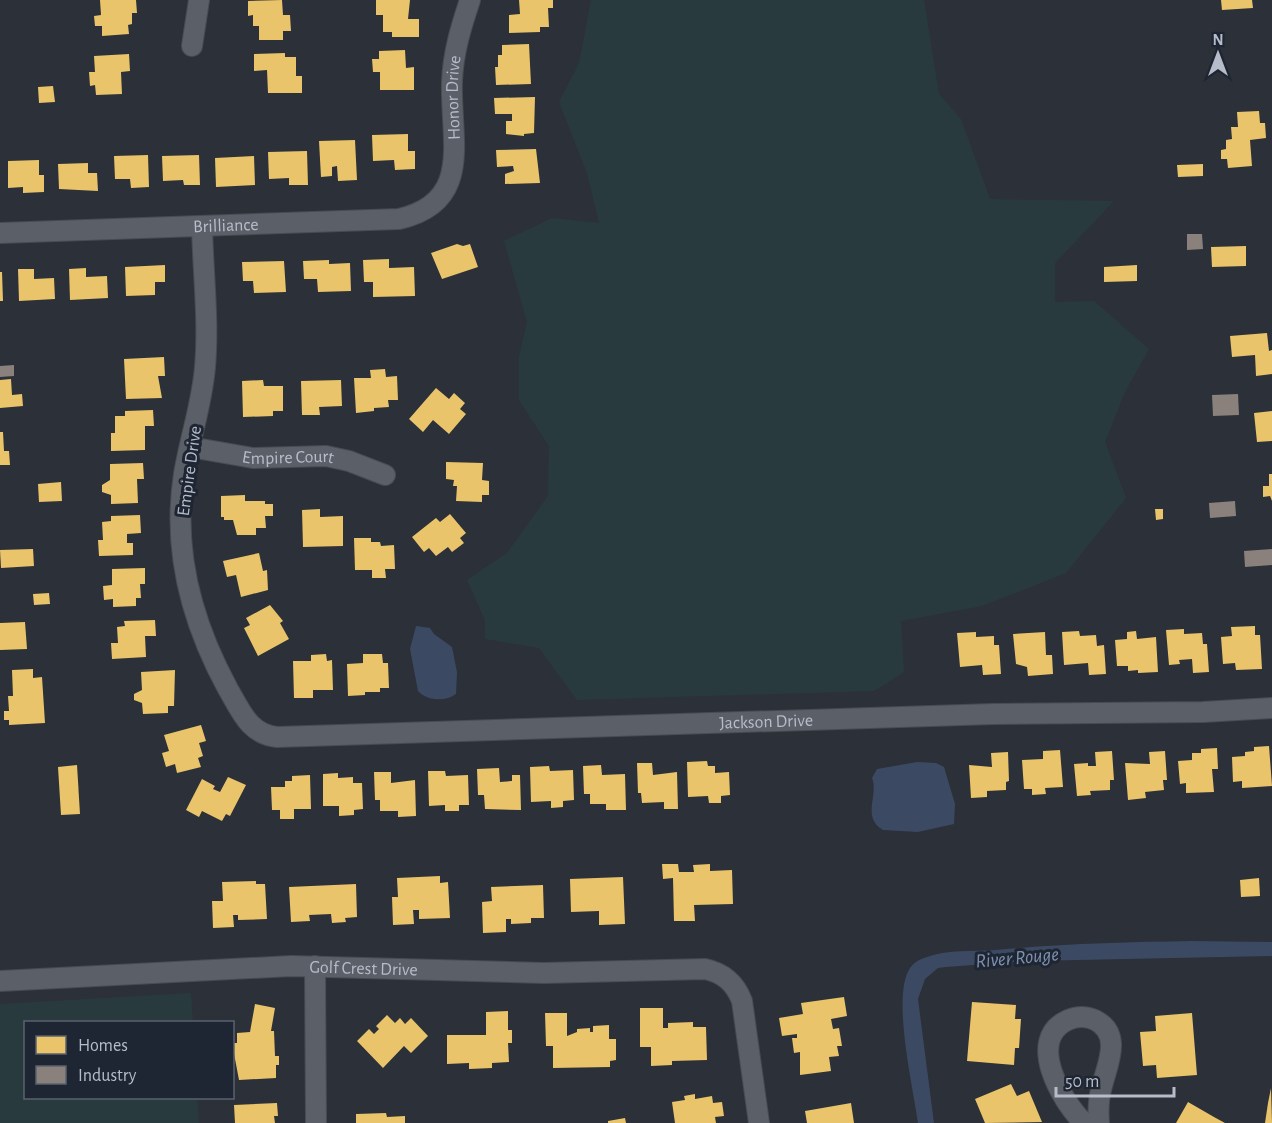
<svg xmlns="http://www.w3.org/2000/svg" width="1272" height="1123" viewBox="0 0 1272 1123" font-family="'Alegreya Sans',sans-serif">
<rect width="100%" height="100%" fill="#2c3038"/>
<g fill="#293a3e">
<path d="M591,0H924L939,94L961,119L990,199L1114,201L1055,263V302L1094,301L1149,349L1125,392L1105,442L1126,498L1066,573L982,606L901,621L904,672L874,691L577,700L539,648L485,639V620L467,580L507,553L548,496L549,446L519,400V357L527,322L504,241L552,218L599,223L587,173L559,102L579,63Z"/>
<path d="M191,993L193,1022H26V1098H197L199,1123H0V1004Z"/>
</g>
<g fill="#3b4962">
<path d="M416,626L430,628L434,634L452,647L457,672L456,694C446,702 427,701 418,691L410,649Z"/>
<path d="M917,762L936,763L944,767L955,804L954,824L918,832L883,830C861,817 879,795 872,778L877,769Z"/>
<path d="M1191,941L1272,942V956L1030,961L946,967L938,968L925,979L918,999L934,1123H918C913,1087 894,1006 907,974C911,964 917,960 927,957C949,949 972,952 995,950C1060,944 1125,942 1191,941Z"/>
</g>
<g fill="#e9c46a">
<path d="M100,0H136L137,13H132V24L128,25L129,34L102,36V26H95L94,16L101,15Z"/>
<path d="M282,0L283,15H290L291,31H283V40H259V26H253V15L248,16V1Z"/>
<path d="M376,0H410L408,19H419V37H392V32H383V15H376Z"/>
<path d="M519,0H553V8H548L549,27H540V32L509,33V15L520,14Z"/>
<path d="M1221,0H1252L1253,8L1222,10Z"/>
<path d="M529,44L531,84L496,85L495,67H498V55H502V45Z"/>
<path d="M405,50L406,68L414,67V90H380V72H373L372,59H379V51Z"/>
<path d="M285,53V57H296V76H302V93H268L267,70L254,71V54Z"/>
<path d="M129,54L130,71L121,72L122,94L96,95L95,85L90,86L89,72H95L94,56Z"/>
<path d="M53,86L55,102L39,103L38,87Z"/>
<path d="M535,97L534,133L524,134V136L506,134V121H512V114H495L494,98Z"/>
<path d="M1259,111L1260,123H1265L1266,138L1250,140L1252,166L1228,168L1227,159H1221V150L1226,149V140L1232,139L1231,127H1238L1237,112Z"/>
<path d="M408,134V151H415V169L395,170L394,160L373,161L372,135Z"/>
<path d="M355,140L357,180L338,181L337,166L332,167V176L321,177L319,141Z"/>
<path d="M536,149L540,183L505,184V174L514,171L513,166L497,167L496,150Z"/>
<path d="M307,151L308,185H289V178L269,179L268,152Z"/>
<path d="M148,155L149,187L131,188L130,179H115L114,156Z"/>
<path d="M199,155L200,185H184L183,180L163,181L162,156Z"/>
<path d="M254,156L255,185L216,187L215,158Z"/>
<path d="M39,160V175H44V192L23,193V187L8,188V161Z"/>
<path d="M88,163V173H97L98,191L59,189L58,164Z"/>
<path d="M1203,164V176L1178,177L1177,165Z"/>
<path d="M457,244L463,246L470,244L478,267L442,279L431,253Z"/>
<path d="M1246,246V266L1212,267L1211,247Z"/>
<path d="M389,259V268L414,267L415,296L373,297V282H364L363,260Z"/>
<path d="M329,260V264L350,263L351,291L318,292L317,279H304L303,261Z"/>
<path d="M284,261L286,292L254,293L253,281H243L242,262Z"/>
<path d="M165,265V282H155V295L126,296L125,267Z"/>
<path d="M1137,265V281L1104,282V267Z"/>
<path d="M86,268V277L107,276L108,298L70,300L69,269Z"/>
<path d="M18,269H34V279L54,278L55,299L19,301Z"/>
<path d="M0,272H2L3,301H0Z"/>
<path d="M1267,333L1269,351L1272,350V374L1256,376L1255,355L1232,357L1230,336Z"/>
<path d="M164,357L165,376H158L162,398L126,399L124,359Z"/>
<path d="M385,369L386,377L397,376L398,400H388L389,407L374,408V411L356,413L354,378H371L370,370Z"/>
<path d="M11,379L12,395L22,394L23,406L0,408V380Z"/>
<path d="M263,380L264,386H283V411H273V416L243,417L242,381Z"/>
<path d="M341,380L342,406L319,407L320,415H302L301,381Z"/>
<path d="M436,388L449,399L454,393L465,403L460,409L466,414L449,434L433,420L423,432L409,419Z"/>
<path d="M153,410L154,426H145V450L111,451V433H115V416H125V411Z"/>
<path d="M1272,411V441L1257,442L1254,413Z"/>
<path d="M0,432H3L4,451H9L10,465H0Z"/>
<path d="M446,462L483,463L482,480L489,481V495H482V502L456,501L457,486H453L454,480L446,479Z"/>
<path d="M143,463L144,479H137L138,503L111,504V495L102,492V485L110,480V464Z"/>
<path d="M1269,474H1272V501L1270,496L1263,497V486H1269Z"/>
<path d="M61,482L62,501L39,502L38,484Z"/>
<path d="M245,495V501H265V504H273V516H265L266,528H256V535H237L233,520H224V517H221V496Z"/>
<path d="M320,509V517L343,516V546L303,547L302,510Z"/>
<path d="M1155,509H1163V519L1156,520Z"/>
<path d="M450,514L466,533L460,538L464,543L452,552L448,547L436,556L429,548L424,552L412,537L436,518L440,522Z"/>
<path d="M140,515L141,533L127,534V543H133V555L99,556L98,540H103L102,522L111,521V516Z"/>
<path d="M354,538H371V542H380L381,546L394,545L395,569H385L386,578H372V570H355Z"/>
<path d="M33,549L34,566L1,568L0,550Z"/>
<path d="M259,553L263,571L267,570L268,590L241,597L236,575L227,577L223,561Z"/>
<path d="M145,568V584H140L141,598H136V606L113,607V599L104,600L103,586L112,585V569Z"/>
<path d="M49,593L50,604L34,605L33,594Z"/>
<path d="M270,605L283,621L280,623L289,639L258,656L244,628L250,625L246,618Z"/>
<path d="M155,620L156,636H145L146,657L112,659L111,643H118L117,627L125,626L124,621Z"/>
<path d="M25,622L27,649L0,650V623Z"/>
<path d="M1255,626V635H1260L1262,669L1236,670L1235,663L1223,664L1221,637L1232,636L1231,627Z"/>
<path d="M1184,629V634L1202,633L1203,644H1207L1209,672L1193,673L1192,659L1179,660L1180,664L1169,665L1166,630Z"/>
<path d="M1079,631L1080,636L1096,635L1097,646L1104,645L1106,674L1089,675L1088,663L1064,665L1062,632Z"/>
<path d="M1136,631L1137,639L1156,637L1158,672L1138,673V670L1128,671V666H1117L1115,640L1127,639V632Z"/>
<path d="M976,632V637L994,636V645H999L1001,674L983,675L982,665L960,667L957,633Z"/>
<path d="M1045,632L1046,655H1052L1053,674L1028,676L1027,667L1016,664L1013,634Z"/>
<path d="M326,654L327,661L332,660L333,690H313V698H294L293,661H311V655Z"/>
<path d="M363,654H382L383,663H388L389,688H380V692H365V695L348,696L347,664L363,663Z"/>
<path d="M33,669V678L42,677L45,723L9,725V720H4V711H9L8,696H13L12,670Z"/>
<path d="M175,670L174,706H168V713L143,714L142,703L134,700V694L142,690L141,672Z"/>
<path d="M201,725L206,741L199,743L203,756L198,758L201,767L177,773L175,764L166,767L162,753L169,751L164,735Z"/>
<path d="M1269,746L1272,786L1242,788V781L1233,782L1232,757L1245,756V752L1254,751V747Z"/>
<path d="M1217,748L1218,769H1212L1214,792L1186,793V783L1180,784L1178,761L1192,760V753H1201V749Z"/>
<path d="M1060,750L1063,787L1045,788L1046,794L1032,795V789H1024L1022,760L1043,759V751Z"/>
<path d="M1112,751L1114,780H1110V790L1090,791L1091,795L1077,796L1074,764L1088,763V766H1096L1095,752Z"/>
<path d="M1165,751L1167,780H1163L1164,790L1145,792L1146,798L1128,800L1125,763L1150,764L1149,752Z"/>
<path d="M1008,752L1009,781L1006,782V790L987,791V797L971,798L969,765L992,767L991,753Z"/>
<path d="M707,761L708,766H715V773L729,772L730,795L721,796V803H709L708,796L688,797L687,762Z"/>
<path d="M637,763H652L653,775L677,772L678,809H664V802L642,803L641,793H638Z"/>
<path d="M77,765L80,814L61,815L58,767Z"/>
<path d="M601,765L602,775L625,774L626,810H606V804H590V794H584L583,766Z"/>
<path d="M549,766L550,771L573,770L574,800L563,801V807L551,808V801L531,802L530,767Z"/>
<path d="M499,768L500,782L512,781V775H520L521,810L485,809L484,795H478L477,769Z"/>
<path d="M428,771H445L446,776L468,775L469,805H459V811H445V805L429,806Z"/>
<path d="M374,772H391V783L415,780L416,816L398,817V811H380V800H375Z"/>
<path d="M338,773V778L353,777V783H362L363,809L354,810V815L339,816V806H323V774Z"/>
<path d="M310,775L311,809H294V819H280V810H272L271,787H285V781H292V776Z"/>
<path d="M228,777L246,785L230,816L226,814L222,821L202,811L199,817L186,810L202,779L215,786L213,789L220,792Z"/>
<path d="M662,864H678L679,872H694L693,865L710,864V871L732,870L733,904L694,905L695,921H674L673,878L663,879Z"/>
<path d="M440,876V883L448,882L450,918L419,919V910H413L414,924L393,925L392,897H398L397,878Z"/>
<path d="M623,877L625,924L599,925V911L571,912L570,879Z"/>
<path d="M1259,878L1260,896L1241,897L1240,880Z"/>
<path d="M256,881V884H265L267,919L238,920V915H233L234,927L213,928L212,901H223L222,882Z"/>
<path d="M356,884L357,917L345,918L346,922L332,923L331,914L309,915L310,921L291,922L289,887Z"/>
<path d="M543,885L544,918H531V923L511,924V919H506V932L483,933L482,902L492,901L491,887Z"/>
<path d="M844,997L847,1016L831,1019L833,1029L839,1028L842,1046H837L839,1056L829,1057L831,1071L800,1075V1052L794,1053L792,1038H797V1034L782,1036L779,1018L803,1014L801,1003Z"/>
<path d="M972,1002L1016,1005L1015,1019H1021L1019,1048H1015L1014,1065L967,1061Z"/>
<path d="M255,1004L275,1008L271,1031H274L275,1056H279V1065H276V1078L239,1080L232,1043H237V1033L250,1032Z"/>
<path d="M640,1008H663V1028H668V1023L693,1022V1027H706L707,1060L672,1061V1065L651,1066V1047H640Z"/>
<path d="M508,1011V1030H512V1043H508L509,1062L492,1063V1068L469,1069V1063L447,1064V1035H486V1012Z"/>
<path d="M545,1013H567V1036L577,1032V1029L590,1028V1032H593V1026L609,1025V1039H616V1060L610,1061V1067L553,1068V1046H546Z"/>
<path d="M1192,1013L1197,1075L1157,1078L1156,1065L1143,1066L1140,1032L1156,1031L1155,1016Z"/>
<path d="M387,1015L395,1023L400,1018L405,1024L411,1018L428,1036L411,1053L404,1046L383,1068L357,1041L369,1029L374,1034L379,1029L376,1026Z"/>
<path d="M1011,1084L1017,1096L1029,1091L1042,1122L985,1123L975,1099Z"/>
<path d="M1271,1088L1272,1123H1265L1268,1103Z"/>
<path d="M695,1094V1099L712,1096L713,1103L722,1102L724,1116L715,1117L716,1123H675L672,1102L685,1100L684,1096Z"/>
<path d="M1188,1102L1214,1117L1225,1123H1176Z"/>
<path d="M277,1103L278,1116H274L275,1123H235L234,1105Z"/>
<path d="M851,1103L854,1123H807L805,1111Z"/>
<path d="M386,1113L387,1117L405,1116V1123H356V1114Z"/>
<path d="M625,1118L626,1123H608V1121Z"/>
</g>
<g fill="#8a817c">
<path d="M1187,234H1202L1203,249L1187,250Z"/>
<path d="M14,365V376L0,377V366Z"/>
<path d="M1238,394L1239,415L1213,416L1212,395Z"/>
<path d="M1235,501L1236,516L1210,518L1209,503Z"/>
<path d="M1272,549V565L1245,567L1244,551Z"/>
</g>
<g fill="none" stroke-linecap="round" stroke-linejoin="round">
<g stroke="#484b51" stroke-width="22">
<g id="minor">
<path d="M192,46L199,0"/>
<path id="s1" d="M202,226C203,273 209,321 205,367C202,404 190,438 184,474C172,550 192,623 228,689C241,711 249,734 277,737L993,714L1203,712L1272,708"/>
<path id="s2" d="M0,233L399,219C474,202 450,139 452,82C453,53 461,27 470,0"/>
<path id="s3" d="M190,447L253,458L326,456L349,461L385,475"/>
<path d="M315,966L316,1123"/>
<path id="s4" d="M0,981L291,966L544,973L705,969C724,973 735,983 742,1001L759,1123"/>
<path d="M1084,1123C1062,1102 1025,1039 1068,1020C1077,1016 1086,1016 1095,1020C1123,1034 1107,1065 1102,1086C1098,1099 1098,1110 1099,1123"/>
</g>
</g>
<use href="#minor" stroke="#5b5f67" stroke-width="20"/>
</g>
<g text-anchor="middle" stroke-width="6" stroke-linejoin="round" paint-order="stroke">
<g font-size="18" fill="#b6bcc9" stroke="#1f2633">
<text dy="6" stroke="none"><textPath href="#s2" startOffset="549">Honor Drive</textPath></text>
<text dy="6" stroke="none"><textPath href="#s2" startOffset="226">Brilliance</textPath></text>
<text dy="6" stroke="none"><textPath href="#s3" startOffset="99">Empire Court</textPath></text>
<text transform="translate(189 471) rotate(-82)" y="6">Empire Drive</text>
<text dy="6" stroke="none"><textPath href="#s1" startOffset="1035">Jackson Drive</textPath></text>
<text dy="6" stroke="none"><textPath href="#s4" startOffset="364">Golf Crest Drive</textPath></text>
</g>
<g font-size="20" font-style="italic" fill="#7f90af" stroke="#1f2633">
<text transform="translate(1017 957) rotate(-5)" y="7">River Rouge</text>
</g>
</g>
<rect x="24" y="1021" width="210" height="78" fill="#1f2633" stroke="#5b626f" stroke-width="1.5"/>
<rect x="36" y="1036" width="30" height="18" fill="#e9c46a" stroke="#5b626f" stroke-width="1.5"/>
<text x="78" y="1051" font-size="18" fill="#b6bcc9">Homes</text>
<rect x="36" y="1066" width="30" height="18" fill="#8a817c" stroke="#5b626f" stroke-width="1.5"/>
<text x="78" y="1081" font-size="18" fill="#b6bcc9">Industry</text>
<g transform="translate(1218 54)" stroke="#1f2633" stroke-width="4.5" paint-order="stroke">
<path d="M0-4.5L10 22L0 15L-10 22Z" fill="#b6bcc9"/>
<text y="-9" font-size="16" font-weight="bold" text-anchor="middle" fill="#b6bcc9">N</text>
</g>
<path d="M1056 1087v9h118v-9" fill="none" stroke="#b6bcc9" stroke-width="3"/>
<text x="1065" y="1087" font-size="18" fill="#b6bcc9" stroke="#1f2633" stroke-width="4.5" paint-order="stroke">50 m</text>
</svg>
